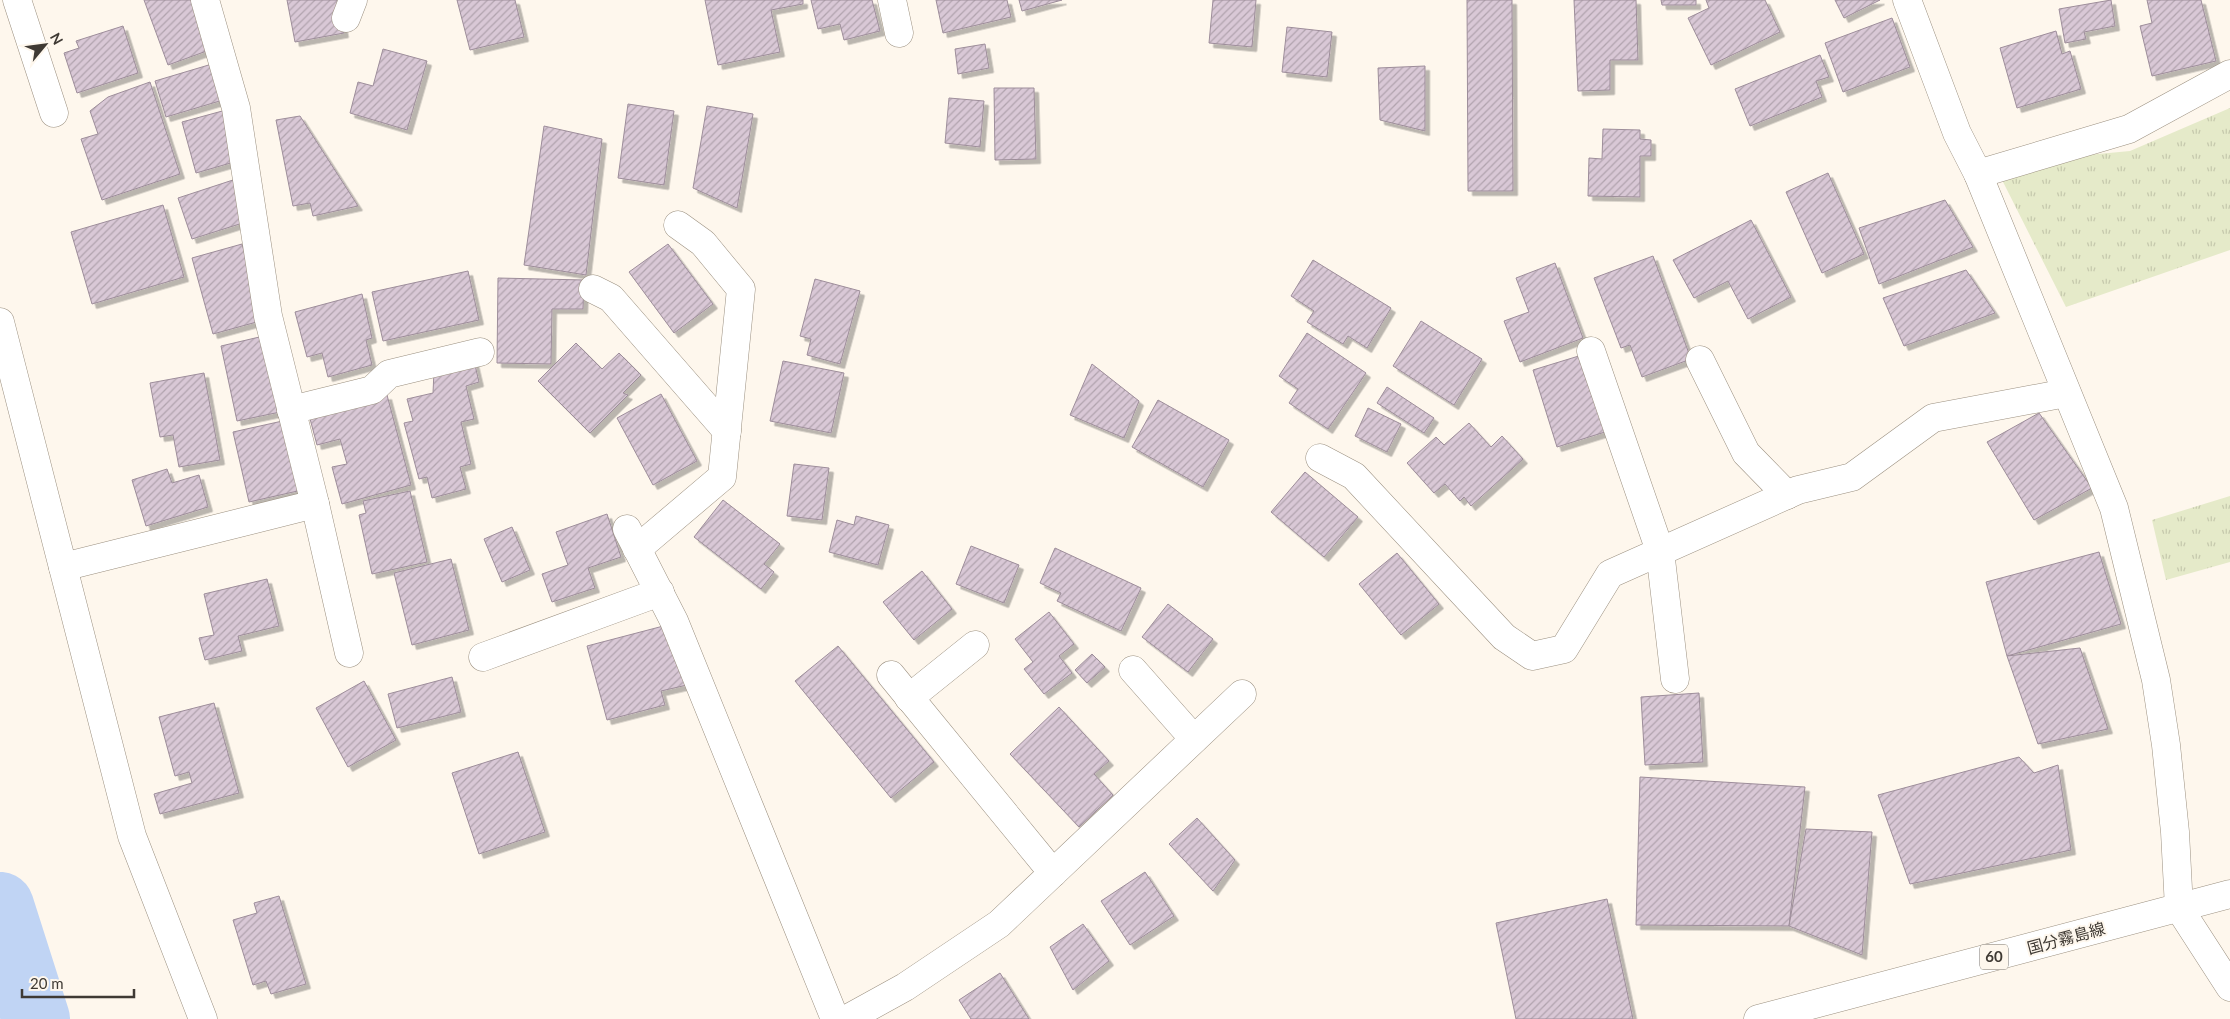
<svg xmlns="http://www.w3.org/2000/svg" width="2230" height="1019" viewBox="0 0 2230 1019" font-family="Lato,'Noto Sans JP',sans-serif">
<defs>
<pattern id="grass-tufts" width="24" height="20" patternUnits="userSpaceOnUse" patternTransform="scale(1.25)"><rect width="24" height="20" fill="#e5eac9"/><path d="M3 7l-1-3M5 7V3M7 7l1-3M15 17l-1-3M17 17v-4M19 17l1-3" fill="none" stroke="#c6c9ad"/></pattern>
<pattern id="building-hatch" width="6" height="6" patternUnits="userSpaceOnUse" patternTransform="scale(1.25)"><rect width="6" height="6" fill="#d9c8d6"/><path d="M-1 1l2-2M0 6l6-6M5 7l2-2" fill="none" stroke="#b1a3ae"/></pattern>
<filter id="shadow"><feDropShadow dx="4.5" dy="4.5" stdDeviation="0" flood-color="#0004"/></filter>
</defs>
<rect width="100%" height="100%" fill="#fef7ed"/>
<g fill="url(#grass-tufts)">
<path d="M2230,108V250L2066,307L1994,164L2130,151Z"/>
<path d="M2230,496V562L2166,580L2152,520Z"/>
</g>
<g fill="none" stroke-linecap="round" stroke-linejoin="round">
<path stroke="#c0d4f4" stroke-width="68" d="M0,906L36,1019"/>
</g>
<g fill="url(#building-hatch)" stroke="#9d8d9a" filter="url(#shadow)">
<path d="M144,0H198L215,48L168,65Z"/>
<path d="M287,0H337L344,33L295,42Z"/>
<path d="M457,0H515L524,37L470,50Z"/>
<path d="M705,0H803V4L771,10L780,52L718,65Z"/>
<path d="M811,0H872L880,31L844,40L840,24L818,29Z"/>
<path d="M936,0H1007L1011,17L943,33Z"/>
<path d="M1019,0H1062L1022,11Z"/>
<path d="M1213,0H1256L1252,47L1209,43Z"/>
<path d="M1467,0H1512L1513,191H1468Z"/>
<path d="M1574,0H1636L1638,60H1610V90L1578,91Z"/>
<path d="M1661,0H1696V5H1662Z"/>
<path d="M1706,0H1765L1780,32L1711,65L1688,18L1709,8Z"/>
<path d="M1835,0H1880L1844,18Z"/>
<path d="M2111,0L2115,26L2084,32L2086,39L2065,43L2059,9Z"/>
<path d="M2147,0H2201L2216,61L2152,76L2140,26L2152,23Z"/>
<path d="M1892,18L1910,67L1843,92L1825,43Z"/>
<path d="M123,26L138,73L77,93L64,53L79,48L76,41Z"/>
<path d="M1287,27L1332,32L1327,77L1282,72Z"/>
<path d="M2056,31L2062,54L2070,51L2081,89L2017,108L2000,48Z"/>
<path d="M985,44L989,68L958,74L955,49Z"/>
<path d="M383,49L427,61L407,130L350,113L358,82L373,86Z"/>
<path d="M1820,55L1829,77L1816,81L1822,97L1750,126L1735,89Z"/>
<path d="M212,64L223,100L166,117L155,81Z"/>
<path d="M1425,66V131L1380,120L1378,68Z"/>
<path d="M150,82L180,174L102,200L81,139L98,134L90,111L108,97Z"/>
<path d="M994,88H1034L1036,159L995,160Z"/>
<path d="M949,98L984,101L980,147L945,143Z"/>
<path d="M628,104L674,111L664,185L618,178Z"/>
<path d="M707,106L753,114L737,208L693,188Z"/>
<path d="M226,110L241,160L196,173L182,122Z"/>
<path d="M300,116L358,206L313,216L310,203L293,206L276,120Z"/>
<path d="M544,126L602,139L586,275L524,265Z"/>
<path d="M1603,129L1640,130V139L1651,140V156H1640V197L1588,196L1589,158L1602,159Z"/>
<path d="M1828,173L1864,254L1822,273L1786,192Z"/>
<path d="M236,179L249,221L192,239L178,198Z"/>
<path d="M1945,200L1973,247L1879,284L1859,228Z"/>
<path d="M163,205L184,277L92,304L71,232Z"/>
<path d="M1751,220L1791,297L1748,319L1728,281L1694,298L1673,260Z"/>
<path d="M242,244L264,320L213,334L192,258Z"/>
<path d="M668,244L713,304L674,333L629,272Z"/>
<path d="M1653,256L1691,359L1642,377L1630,345L1621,348L1594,278Z"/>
<path d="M1313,260L1391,308L1367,348L1348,336L1343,344L1307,322L1314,311L1291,296Z"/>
<path d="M1555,263L1583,338L1520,362L1504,321L1529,312L1516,278Z"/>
<path d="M1966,270L1995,313L1904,346L1883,298Z"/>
<path d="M468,271L479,320L383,341L372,292Z"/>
<path d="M498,278L584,280L583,309H552L551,364L497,363Z"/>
<path d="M815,279L860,291L840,364L807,355L811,339L800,336Z"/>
<path d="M362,294L372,338L366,340L372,365L328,377L322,353L307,357L295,312Z"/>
<path d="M1421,321L1482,359L1454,405L1393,366Z"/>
<path d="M1307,333L1366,373L1328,429L1289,403L1298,389L1279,376Z"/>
<path d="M268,335L285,411L237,421L221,346Z"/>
<path d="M576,343L602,369L619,353L641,375L623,393L628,395L590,433L538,381Z"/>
<path d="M1582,355L1605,432L1557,447L1533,370Z"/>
<path d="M474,361L479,382L466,386L474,419L461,422L471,464L460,467L466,489L432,498L427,477L419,479L404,423L413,421L407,399L433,393L434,371Z"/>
<path d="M783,361L844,373L831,433L770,421Z"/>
<path d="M1092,364L1139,401L1124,438L1070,415Z"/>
<path d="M204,373L220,460L179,467L173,435L160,437L150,383Z"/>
<path d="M1387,387L1434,418L1424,433L1377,403Z"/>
<path d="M661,394L697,461L653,485L617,418Z"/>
<path d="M387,395L411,485L342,504L332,467L347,464L340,439L317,445L309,415Z"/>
<path d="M1158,400L1229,440L1203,487L1132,447Z"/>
<path d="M1368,408L1401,424L1387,452L1355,436Z"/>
<path d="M2039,413L2092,488L2034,520L1987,442Z"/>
<path d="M287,420L302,490L249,502L233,432Z"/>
<path d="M1469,423L1491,447L1502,436L1523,459L1471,506L1464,497L1460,501L1445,484L1434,493L1407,463L1436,437L1444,445Z"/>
<path d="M794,464L829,468L822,520L787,516Z"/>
<path d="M167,469L172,483L199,475L208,507L146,526L132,480Z"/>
<path d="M1305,472L1358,517L1324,557L1271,512Z"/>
<path d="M410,491L427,562L372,574L359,515L366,513L363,501Z"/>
<path d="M723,500L780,544L764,564L774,572L761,589L694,537Z"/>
<path d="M607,514L621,557L588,568L595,588L552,602L542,574L568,565L556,532Z"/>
<path d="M856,516L889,525L878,565L829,552L837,520L854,525Z"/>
<path d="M512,527L530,570L502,582L484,539Z"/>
<path d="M971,546L1019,565L1004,603L956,584Z"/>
<path d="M1055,548L1141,588L1121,631L1057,601L1061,593L1040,583Z"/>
<path d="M2099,552L2121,624L2007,656L1986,582Z"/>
<path d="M1397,553L1439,604L1401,635L1359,584Z"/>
<path d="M451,559L469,630L412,645L394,573Z"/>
<path d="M922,571L952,609L914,640L883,602Z"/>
<path d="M267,579L279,626L238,636L242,651L205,660L199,638L214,635L204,594Z"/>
<path d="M1168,604L1213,639L1188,672L1142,637Z"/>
<path d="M1049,612L1074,644L1059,656L1072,673L1044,694L1024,669L1033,662L1015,639Z"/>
<path d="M671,624L687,685L661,691L665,705L607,720L587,646Z"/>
<path d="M838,646L934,762L891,798L795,681Z"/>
<path d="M2080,648L2108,729L2038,744L2007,656Z"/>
<path d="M1092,654L1105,667L1087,683L1075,670Z"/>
<path d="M452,677L461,712L397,728L388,694Z"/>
<path d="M364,681L396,740L348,767L316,708Z"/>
<path d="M1699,693L1703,762L1645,765L1641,697Z"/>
<path d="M214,703L239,793L160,814L154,794L192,783L189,772L175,776L159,717Z"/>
<path d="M1059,707L1109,761L1094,774L1113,795L1079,827L1010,754Z"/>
<path d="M518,752L545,832L479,854L452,773Z"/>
<path d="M2019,757L2034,773L2058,765L2071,850L1910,884L1878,795Z"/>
<path d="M1640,777L1805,787L1789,926L1636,925Z"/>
<path d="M1197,818L1235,860L1213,891L1169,844Z"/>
<path d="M1806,829L1872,832L1862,955L1789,926Z"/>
<path d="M1145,872L1174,916L1130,945L1101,901Z"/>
<path d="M279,896L306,984L271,994L266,981L253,985L233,920L257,913L254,903Z"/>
<path d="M1607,899L1633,1019H1516L1496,923Z"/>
<path d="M1083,924L1109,961L1073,990L1050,947Z"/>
<path d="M1000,973L1029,1019H971L959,1000Z"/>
</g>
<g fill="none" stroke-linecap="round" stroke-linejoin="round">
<g stroke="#9b9080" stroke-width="29">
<g id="minor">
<path d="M17,0L54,113"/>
<path d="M205,0L236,108L268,316L315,504L349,653"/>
<path d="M892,0L899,33"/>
<path d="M1907,0L1957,133L1978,174L2114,508L2156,680L2166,745L2175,832L2179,908L2230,987"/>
<path d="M346,18L353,0"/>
<path d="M1978,174L2129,129L2230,74"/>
<path d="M593,289L611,298L727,431"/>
<path d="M0,322L132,836L203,1019"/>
<path d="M1591,351L1660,551L1675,679"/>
<path d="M1700,360L1746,453L1787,495"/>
<path d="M291,410L372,390L389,374L480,352"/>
<path d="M1320,458L1354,476L1504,637L1532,656L1564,649L1610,574L1798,490L1852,477L1933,418L2066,393"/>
<path d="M627,529L674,621L835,1019"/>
<path d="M637,549L722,477L741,289L703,243L678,225"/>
<path d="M63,567L315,504"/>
<path d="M483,657L660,592"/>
<path d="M1133,670L1194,739"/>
<path d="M891,675L1053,873"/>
<path d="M909,698L975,645"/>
<path d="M847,1019L905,987L999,924L1242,694"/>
</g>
</g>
<g stroke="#9b9080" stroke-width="29">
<path id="major" d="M1758,1019L2230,894"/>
</g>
<use href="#minor" stroke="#fff" stroke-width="28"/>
<use href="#major" stroke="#fff" stroke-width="28"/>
</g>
<g text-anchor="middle" stroke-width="4" stroke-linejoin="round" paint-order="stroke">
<rect fill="#fef7ed" stroke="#78736c" stroke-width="1" x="1980" y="944.5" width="28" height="25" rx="4"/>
<g font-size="15" font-weight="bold" fill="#3f3a34">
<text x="1994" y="962">60</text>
</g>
<g font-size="16" fill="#3f3a34" stroke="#fef7ed">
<text transform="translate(2066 938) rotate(-15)" y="6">国分霧島線</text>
</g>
</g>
<g transform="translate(45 45) rotate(61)" stroke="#fef7ed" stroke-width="4" paint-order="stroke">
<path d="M0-4L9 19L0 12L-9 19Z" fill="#3f3a34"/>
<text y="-8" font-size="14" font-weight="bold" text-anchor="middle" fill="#3f3a34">N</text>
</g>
<path d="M22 989v8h112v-8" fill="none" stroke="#3f3a34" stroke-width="2.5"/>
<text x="30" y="989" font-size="15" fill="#3f3a34" stroke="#fef7ed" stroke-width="4" paint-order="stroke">20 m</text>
</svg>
